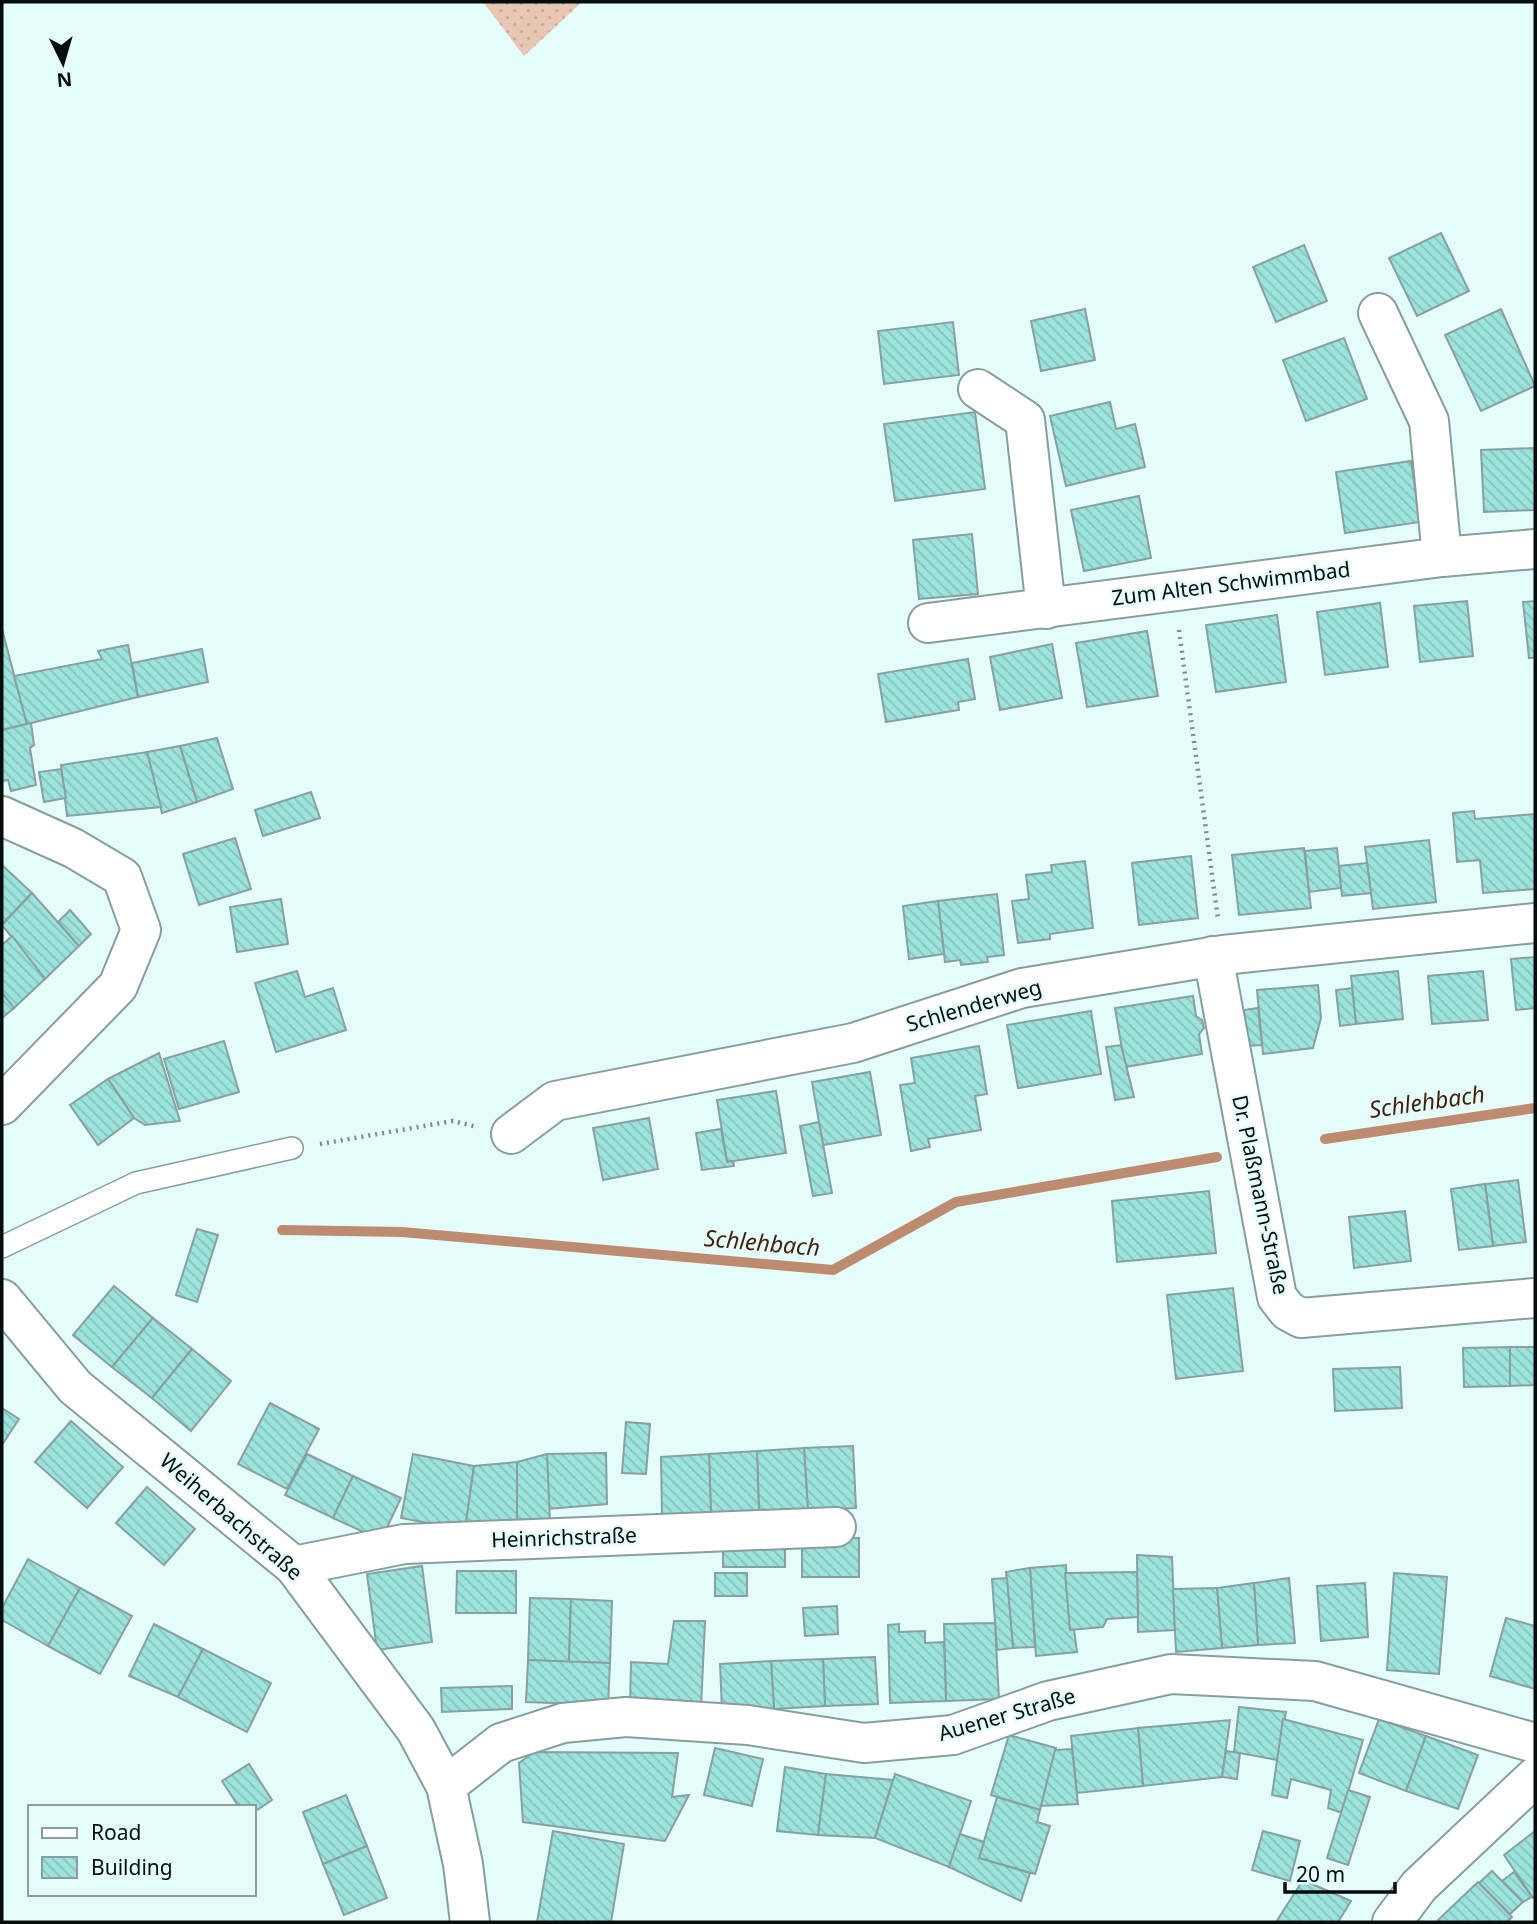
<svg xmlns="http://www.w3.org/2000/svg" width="1537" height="1924" viewBox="0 0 1537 1924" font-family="'Noto Sans',sans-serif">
<defs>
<pattern id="grass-dots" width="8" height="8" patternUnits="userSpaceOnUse" patternTransform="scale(1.75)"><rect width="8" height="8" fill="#e7c6b4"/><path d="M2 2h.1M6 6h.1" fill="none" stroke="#c5a99a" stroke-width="1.8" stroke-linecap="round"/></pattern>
<pattern id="building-back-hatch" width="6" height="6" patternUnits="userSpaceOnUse" patternTransform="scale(1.75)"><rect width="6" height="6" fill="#9ce3de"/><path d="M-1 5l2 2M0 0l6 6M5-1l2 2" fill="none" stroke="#85c2bd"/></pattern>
</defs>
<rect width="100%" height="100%" fill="#e4fdfb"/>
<path fill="url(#grass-dots)" d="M483,2H582L524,56Z"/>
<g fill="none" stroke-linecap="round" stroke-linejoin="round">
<g stroke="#bd8c70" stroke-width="10">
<path d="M1325,1139L1535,1108"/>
<path d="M282,1230L402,1232L833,1270L956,1202L1217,1157"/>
</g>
</g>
<g fill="url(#building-back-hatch)" stroke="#88a09e" stroke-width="2">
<path d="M1441,233L1469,291L1417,316L1389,258Z"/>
<path d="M1304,245L1327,301L1276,322L1253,267Z"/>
<path d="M1085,309L1095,360L1041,371L1031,321Z"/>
<path d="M1501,309L1535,386L1481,411L1445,335Z"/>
<path d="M953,322L959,375L884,384L878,331Z"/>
<path d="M1344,338L1367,399L1306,421L1283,360Z"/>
<path d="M1110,402L1116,429L1135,424L1145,467L1066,486L1050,416Z"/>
<path d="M975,412L985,489L895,501L884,424Z"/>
<path d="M1535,448V510L1484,512L1481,450Z"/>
<path d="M1411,461L1420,522L1345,533L1336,472Z"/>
<path d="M1139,496L1151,558L1084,571L1071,510Z"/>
<path d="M972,534L978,594L919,599L913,540Z"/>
<path d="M1467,601L1473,656L1420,662L1414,606Z"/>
<path d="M1535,601V658H1529L1523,602Z"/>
<path d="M1380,603L1388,667L1325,675L1317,612Z"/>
<path d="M1277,615L1286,682L1216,692L1206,625Z"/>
<path d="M2,629L27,724L2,730Z"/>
<path d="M1147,631L1158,696L1087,707L1076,643Z"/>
<path d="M1052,644L1062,698L1000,710L990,657Z"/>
<path d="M128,645L138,697L27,724L14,676L102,659L98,651Z"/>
<path d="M202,649L208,682L138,697L132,663Z"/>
<path d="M968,659L975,699L958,702L959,710L886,722L878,674Z"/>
<path d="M31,723L34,745L30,748L36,785L11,791L8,780L2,781V730Z"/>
<path d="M217,738L233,789L197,802L180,746Z"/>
<path d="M180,746L197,802L162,813L147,752Z"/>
<path d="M147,752L161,807L67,816L61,765Z"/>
<path d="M61,769L66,798L44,802L39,772Z"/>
<path d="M311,792L320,818L263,836L255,810Z"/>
<path d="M1474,811L1475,819L1535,814V889L1483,893L1480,860L1457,862L1453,813Z"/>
<path d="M235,838L251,889L199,905L183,854Z"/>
<path d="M1429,840L1436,902L1373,909L1365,847Z"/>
<path d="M1304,848L1311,908L1239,915L1232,855Z"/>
<path d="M1337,848L1341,888L1309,892L1305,851Z"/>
<path d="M1191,856L1198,918L1139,925L1132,863Z"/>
<path d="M1085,861L1093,928L1050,934V939L1018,943L1012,901L1029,899L1026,875L1052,872L1051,865Z"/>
<path d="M1367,863L1371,893L1342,896L1339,866Z"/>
<path d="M2,865L32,893L2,924Z"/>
<path d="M32,893L79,946L45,979L2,925Z"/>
<path d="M997,894L1004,955L987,957L988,962L961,965L960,960L945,962L938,901Z"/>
<path d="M281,899L288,944L237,952L230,907Z"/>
<path d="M938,901L944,954L909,959L903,906Z"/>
<path d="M70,910L91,934L79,946L58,922Z"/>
<path d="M12,936L45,979L14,1008L2,993V945Z"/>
<path d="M1535,957V1008L1516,1010L1511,959Z"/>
<path d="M297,971L305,997L333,988L346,1030L276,1052L255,983Z"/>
<path d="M1398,971L1403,1019L1356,1024L1351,976Z"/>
<path d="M1483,971L1488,1020L1432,1024L1428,976Z"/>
<path d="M1318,985L1321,1018L1313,1048L1263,1054L1257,990Z"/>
<path d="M1352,988L1356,1024L1340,1026L1336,990Z"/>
<path d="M2,993L14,1008L2,1018Z"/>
<path d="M1193,996L1196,1016L1202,1020L1204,1028L1199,1034L1202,1054L1125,1067L1115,1008Z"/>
<path d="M1258,1008L1262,1045L1247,1046L1244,1010Z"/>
<path d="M1091,1011L1101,1074L1018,1088L1007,1025Z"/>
<path d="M224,1041L239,1092L179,1109L164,1059Z"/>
<path d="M1121,1045L1134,1097L1115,1100L1106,1047Z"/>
<path d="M979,1046L987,1094L975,1096L981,1130L928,1139L930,1147L911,1151L900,1085L915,1083L911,1058Z"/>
<path d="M159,1053L180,1121L145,1125L134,1118L108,1079Z"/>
<path d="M870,1072L881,1135L823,1145L812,1082Z"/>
<path d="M108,1079L134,1118L98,1145L70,1105Z"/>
<path d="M776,1091L786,1153L727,1162L717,1100Z"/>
<path d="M649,1118L658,1169L603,1180L593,1128Z"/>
<path d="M819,1122L832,1193L813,1196L800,1126Z"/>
<path d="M721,1129L727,1162L733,1161L734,1166L702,1170L696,1133Z"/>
<path d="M1518,1180L1526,1242L1493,1246L1485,1184Z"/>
<path d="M1485,1184L1493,1246L1459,1250L1451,1189Z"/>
<path d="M1209,1191L1216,1253L1117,1262L1112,1201Z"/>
<path d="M1405,1211L1411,1261L1354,1268L1349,1217Z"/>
<path d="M197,1229L218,1235L197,1302L176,1295Z"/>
<path d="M114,1286L153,1318L112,1367L73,1335Z"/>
<path d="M1233,1288L1243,1371L1176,1379L1167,1295Z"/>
<path d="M153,1318L192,1349L152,1398L112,1367Z"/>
<path d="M1510,1347H1535V1385L1510,1386Z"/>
<path d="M1510,1347V1386L1464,1387L1463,1348Z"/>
<path d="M192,1349L231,1381L191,1431L152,1398Z"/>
<path d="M1400,1367L1402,1408L1335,1411L1333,1369Z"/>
<path d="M270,1403L319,1429L287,1489L238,1464Z"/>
<path d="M2,1408L19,1419L2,1445Z"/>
<path d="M71,1421L123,1467L87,1508L35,1462Z"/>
<path d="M626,1422L650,1424L646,1474L622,1473Z"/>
<path d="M853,1446L856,1508L808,1510L804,1448Z"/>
<path d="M804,1448L808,1510L759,1513L757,1451Z"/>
<path d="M757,1451L759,1513L711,1514L709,1454Z"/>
<path d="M606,1453L607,1504L548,1509L547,1454Z"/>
<path d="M307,1454L353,1476L333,1518L285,1495Z"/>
<path d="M413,1454L474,1466L465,1530L401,1518Z"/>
<path d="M547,1454L550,1521L517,1525V1462Z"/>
<path d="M709,1454L711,1514L662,1517L661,1457Z"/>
<path d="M517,1462V1525L465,1530L474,1466Z"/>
<path d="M353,1476L401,1498L381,1540L333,1518Z"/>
<path d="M147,1487L195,1529L164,1565L116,1523Z"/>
<rect x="802" y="1538" width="57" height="39"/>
<rect x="723" y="1539" width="62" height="28"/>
<path d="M1137,1555L1172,1557L1175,1630L1138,1632Z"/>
<path d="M28,1559L80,1588L48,1646L2,1620V1608Z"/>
<path d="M1066,1565L1070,1630L1074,1629L1077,1652L1036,1656L1030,1568Z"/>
<path d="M422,1566L432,1642L377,1650L367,1574Z"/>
<path d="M1030,1568L1035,1647L1013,1648L1006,1572Z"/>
<path d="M457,1571H516V1613H456Z"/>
<path d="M1137,1572L1138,1617L1107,1619L1103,1627L1070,1630L1065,1573Z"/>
<rect x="715" y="1573" width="32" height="23"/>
<path d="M1394,1573L1447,1577L1439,1674L1387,1670Z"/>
<path d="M1007,1578L1013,1648L997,1650L992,1579Z"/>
<path d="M1289,1578L1295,1643L1258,1645L1254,1583Z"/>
<path d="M1254,1583L1258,1645L1222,1648L1217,1588Z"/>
<path d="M1365,1583L1368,1637L1321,1641L1317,1586Z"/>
<path d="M80,1588L132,1616L100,1674L48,1646Z"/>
<path d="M1217,1588L1222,1648L1176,1652L1173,1589Z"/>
<path d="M530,1598L571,1599L569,1662L528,1660Z"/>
<path d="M571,1599L612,1601L610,1663L569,1662Z"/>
<path d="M837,1606L838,1634L805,1636L803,1608Z"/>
<path d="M1506,1618L1535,1626V1689L1490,1676Z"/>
<path d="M674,1621H705L701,1708L630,1706L631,1662L668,1664Z"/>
<path d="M995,1623L999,1699L946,1701L944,1624Z"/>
<path d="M154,1624L203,1649L178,1697L129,1676Z"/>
<path d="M899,1624V1632L925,1631V1643L944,1642L946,1701L890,1703L888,1625Z"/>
<path d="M203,1649L271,1683L247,1732L178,1697Z"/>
<path d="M875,1657L878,1704L825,1706L823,1659Z"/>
<path d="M823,1659L825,1706L774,1709L771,1661Z"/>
<path d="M528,1660L610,1663L608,1705L526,1702Z"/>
<path d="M771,1661L774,1709L722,1711L720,1664Z"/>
<path d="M512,1686V1709L442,1712L441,1688Z"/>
<path d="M1239,1707L1286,1712L1277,1760L1234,1752Z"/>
<path d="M1283,1719L1363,1740L1342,1813L1328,1808L1331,1790L1291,1779L1287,1798L1272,1795Z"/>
<path d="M1379,1719L1426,1736L1406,1791L1359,1773Z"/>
<path d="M1230,1720L1222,1777L1143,1786L1138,1728Z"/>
<path d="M1138,1728L1143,1786L1077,1793L1071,1736Z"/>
<path d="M1009,1735L1056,1748L1040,1810L991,1795Z"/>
<path d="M1426,1736L1478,1755L1458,1809L1406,1791Z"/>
<path d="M715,1748L763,1759L752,1806L704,1795Z"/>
<path d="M1072,1749L1078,1804L1041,1806L1055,1750Z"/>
<path d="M1226,1751L1240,1753L1237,1779L1222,1777Z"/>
<path d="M534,1752L678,1753L672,1797L689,1795L665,1841L523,1822L519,1763Z"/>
<path d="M249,1764L272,1800L254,1812V1807H239L222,1781Z"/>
<path d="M785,1767L826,1774L818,1835L777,1831Z"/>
<path d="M826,1774L893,1780L875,1838L818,1835Z"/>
<path d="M895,1774L971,1801L949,1867L875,1838Z"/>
<path d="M1348,1790L1370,1797L1348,1865L1327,1858Z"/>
<path d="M346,1795L367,1846L323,1864L303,1812Z"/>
<path d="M997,1797L1040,1810L1037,1822L1050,1826L1035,1874L979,1858Z"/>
<path d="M553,1831L624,1844L611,1922H537Z"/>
<path d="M1263,1831L1300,1841L1290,1881L1252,1870Z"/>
<path d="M1535,1831V1897L1533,1898L1504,1855Z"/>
<path d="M960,1834L984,1842L979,1858L1030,1873L1021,1901L949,1867Z"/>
<path d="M367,1846L387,1898L344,1915L323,1864Z"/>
<path d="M1492,1871L1523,1902L1510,1914L1479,1883Z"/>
<path d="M1514,1872L1532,1897L1523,1902L1502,1881Z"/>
<path d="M1303,1880L1351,1901L1338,1922H1276Z"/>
<path d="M1478,1882L1512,1917L1507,1922H1441L1438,1920Z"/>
</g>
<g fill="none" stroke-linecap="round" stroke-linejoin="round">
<g stroke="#879e9c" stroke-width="24">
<path id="service" d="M2,1247L136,1183L292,1148"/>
</g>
<g stroke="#879e9c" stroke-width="42">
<g id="minor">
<path d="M1378,313L1429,421L1442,557"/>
<path d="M978,389L1025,420L1046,609"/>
<path d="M928,623L1442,557L1535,549"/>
<path d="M2,816L73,848L122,877L141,930L118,986L2,1105"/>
<path d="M1213,956L1277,1297L1288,1311L1301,1318L1535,1298"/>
<path d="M511,1134L555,1101L853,1043L1022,988L1223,955L1535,923"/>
<path d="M2,1299L75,1387L294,1566L416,1730L446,1786L463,1864L470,1922"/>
<path d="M294,1566L404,1544L836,1527"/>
<path d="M446,1786L501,1743L563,1723L626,1717L748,1725L864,1743L953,1735L1048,1701L1171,1674L1315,1681L1535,1743"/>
<path d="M1392,1922L1419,1886L1535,1777"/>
</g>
</g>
<g stroke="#7b8c8a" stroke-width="4.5" stroke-dasharray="2 5" stroke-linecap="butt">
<path d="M1179,630L1218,919"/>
<path d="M320,1144L453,1121L477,1127"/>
</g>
<use href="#service" stroke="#fff" stroke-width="21"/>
<use href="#minor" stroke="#fff" stroke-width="38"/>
</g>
<g text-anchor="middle" stroke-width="5" stroke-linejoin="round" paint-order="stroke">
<g font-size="21" fill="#050d0d" stroke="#e4fdfb">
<text transform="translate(1231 584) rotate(-7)" y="7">Zum Alten Schwimmbad</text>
<text transform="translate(974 1006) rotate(-16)" y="7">Schlenderweg</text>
<text transform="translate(1260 1195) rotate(78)" y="7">Dr. Plaßmann-Straße</text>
<text transform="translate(231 1517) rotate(41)" y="7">Weiherbachstraße</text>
<text transform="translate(564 1538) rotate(-2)" y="7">Heinrichstraße</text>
<text transform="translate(1007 1715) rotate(-16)" y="7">Auener Straße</text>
</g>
<g font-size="23" font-style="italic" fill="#411f0a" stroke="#e4fdfb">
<text transform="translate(1427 1102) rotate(-8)" y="8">Schlehbach</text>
<text transform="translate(762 1243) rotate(5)" y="8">Schlehbach</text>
</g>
</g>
<rect width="1537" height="1924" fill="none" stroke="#050d0d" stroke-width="7"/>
<rect x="28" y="1805" width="228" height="91" fill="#e4fdfb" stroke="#8b9d9c" stroke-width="2"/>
<rect x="42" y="1828" width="35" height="10" fill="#ffffff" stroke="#8b9d9c" stroke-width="2"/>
<text x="91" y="1840" font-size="21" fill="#050d0d">Road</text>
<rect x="42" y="1857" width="35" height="21" fill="url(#building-back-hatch)" stroke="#8b9d9c" stroke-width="2"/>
<text x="91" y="1875" font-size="21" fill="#050d0d">Building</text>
<g transform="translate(63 63) rotate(175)" stroke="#e4fdfb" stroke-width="5" paint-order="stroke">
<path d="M0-5L12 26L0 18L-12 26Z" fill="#050d0d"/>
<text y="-10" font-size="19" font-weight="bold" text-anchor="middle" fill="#050d0d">N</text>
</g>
<path d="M1285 1882v10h110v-10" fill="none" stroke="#050d0d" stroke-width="3.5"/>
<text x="1296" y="1882" font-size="21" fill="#050d0d" stroke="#e4fdfb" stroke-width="5" paint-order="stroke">20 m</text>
</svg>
